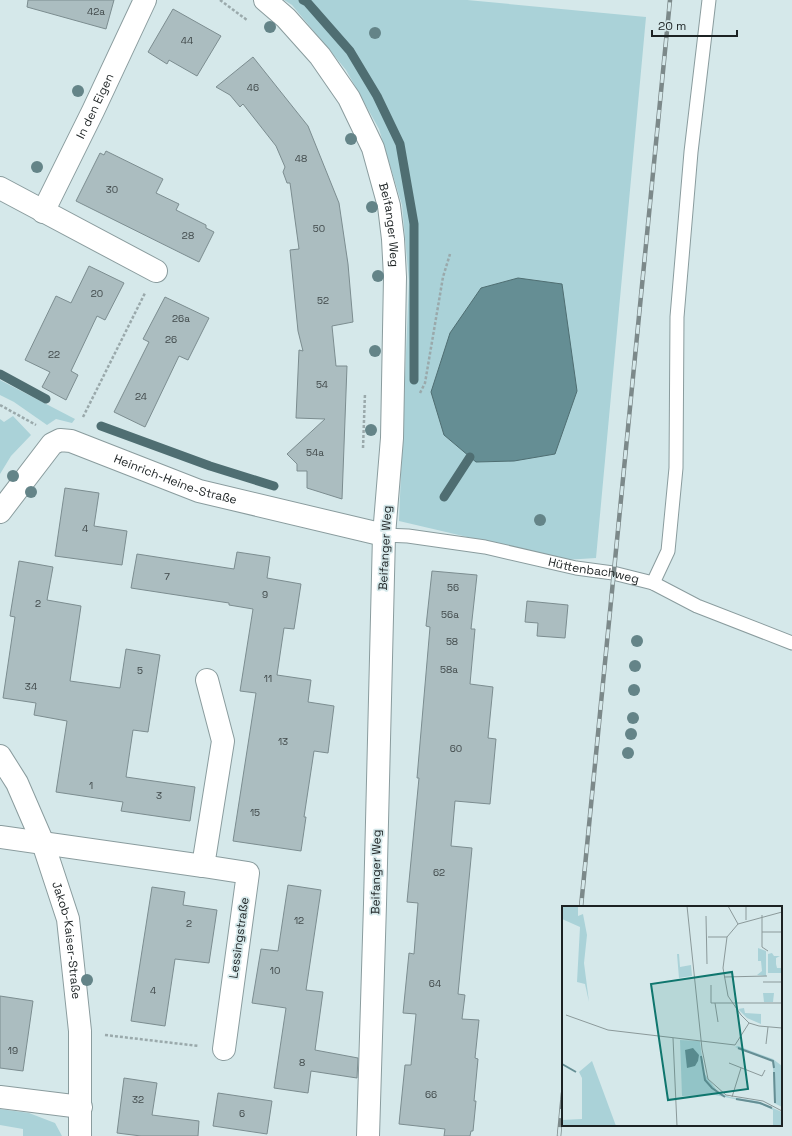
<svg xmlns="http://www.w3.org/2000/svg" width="792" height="1136" viewBox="0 0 792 1136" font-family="'Space Grotesk',sans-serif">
<rect width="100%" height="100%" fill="#d5e8ea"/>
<g fill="#aad2d8">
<path d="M284,0H467L646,17L596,558L565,560L399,521L409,281L402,205L379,129L346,70L292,5Z"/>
<path d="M0,380L75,419L72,423L56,419L47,425L14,402L0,395Z"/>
<path d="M13,416L31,435L11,456L0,474V419L4,422Z"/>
<path d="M0,1109L29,1113L55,1123L62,1136H23V1129L0,1125Z"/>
</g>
<path fill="#658e94" stroke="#4f6e72" d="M518,278L562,284L577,391L555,454L514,461L476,462L444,435L431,392L450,333L481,288Z"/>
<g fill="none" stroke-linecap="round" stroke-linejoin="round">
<g stroke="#4f6e72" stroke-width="9">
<path d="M303,0L307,2L350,51L377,96L400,144L414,224V380"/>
<path d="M0,374L46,399"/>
<path d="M101,426L210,466L274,486"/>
<path d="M444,497L470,457"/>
</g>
</g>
<g fill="#abbdc0" stroke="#7c8d90">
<path d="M28,0H114L106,29L27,7Z"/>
<path d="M173,9L221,36L197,76L169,60L167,64L148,52Z"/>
<path d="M253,57L308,126L339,203L348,264L353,322L332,326L336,366H347L342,499L307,488V471H297V464L287,454L325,419L296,418L299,350L303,351L298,331L290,250L299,249L290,183H287L283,172L285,167L276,146L243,104L240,107L230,95L216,87Z"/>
<path d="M106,151L163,179L156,193L179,204L176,210L206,225V228L214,232L199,262L76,201L100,153L104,155Z"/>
<path d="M89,266L124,283L105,320L97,316L71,371L78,375L66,400L42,387L50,372L25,360L56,296L71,303Z"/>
<path d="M165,297L209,318L188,360L179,356L145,427L114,412L149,342L143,339Z"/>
<path d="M65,488L99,493L94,526L127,531L122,565L55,556Z"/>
<path d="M237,552L270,557L267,578L301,584L294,629L284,628L277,675L311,680L308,702L334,706L328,753L314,751L304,817H306L301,851L233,841L256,693L240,691L253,609L229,605V603L131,588L137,554L234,569Z"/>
<path d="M19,561L53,567L47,600L81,606L70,681L120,688L126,649L160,655L148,732L133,730L126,777L195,787L190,821L121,811L123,802L56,792L67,721L34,715L36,703L3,698L15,617L10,616Z"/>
<path d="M432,571L477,575L471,629H475L470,684L493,687L488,738L496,739L490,804L455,801L451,846L472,848L458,994L465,995L462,1019L479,1020L475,1058L478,1059L474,1101H476L473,1131H471L470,1136H444L445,1129L399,1124L405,1065H411L416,1014L403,1013L409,953L414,954L418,903L407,902L419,778H417L430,627L426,626Z"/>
<path d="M527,601L568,605L565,638L537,636L538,623L525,622Z"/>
<path d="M288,885L321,890L306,990L323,992L315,1050L358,1058L357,1078L311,1071L308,1093L274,1088L286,1008L252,1003L261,949L278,951Z"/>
<path d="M152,887L185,892L183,905L217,910L209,963L175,959L165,1026L131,1021Z"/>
<path d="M0,996L33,1001L23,1071L0,1068Z"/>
<path d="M124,1078L157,1083L152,1115L199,1121L198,1136H141L117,1133Z"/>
<path d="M218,1093L272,1101L267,1134L213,1126Z"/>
</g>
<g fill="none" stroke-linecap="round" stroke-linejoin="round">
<g stroke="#8a9c9e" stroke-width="15">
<g id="service">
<path id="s1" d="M384,535L408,536L485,547L576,568L613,573L653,583L697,606L792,643"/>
<path d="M653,583L668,551L676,468L677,317L691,152L709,0"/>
</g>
</g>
<g stroke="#8a9c9e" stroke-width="24">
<g id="minor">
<path id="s2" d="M265,0L286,18L320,56L349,98L373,148L389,206L393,239L395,277L392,438L384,535L375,904L368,1136"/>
<path d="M0,188L156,271"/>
<path id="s3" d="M43,212L93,111L145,0"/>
<path id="s4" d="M0,512L52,444L60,440L71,441L199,491L384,535"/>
<path d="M207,680L223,741L203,866L248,873L224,1049"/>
<path id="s5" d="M0,756L17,783L43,843L68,919L80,1031V1136"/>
<path d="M0,837L203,866"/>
<path d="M0,1097L81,1107"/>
</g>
</g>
<g stroke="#9aa9ab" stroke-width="2.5" stroke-dasharray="3 2" stroke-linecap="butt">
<path d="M220,0L247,20"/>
<path d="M420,393L425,383L443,277L450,254"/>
<path d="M0,405L36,425"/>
<path d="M83,417L145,293"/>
<path d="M363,448L365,393"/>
<path d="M105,1035L199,1046"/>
</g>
<use href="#service" stroke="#fff" stroke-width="13"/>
<use href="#minor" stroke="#fff" stroke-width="22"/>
<g stroke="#7c898a" stroke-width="4.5">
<g id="rail">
<path d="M581,907L670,0"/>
<path d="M559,1136L563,1093"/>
</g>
</g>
<use href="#rail" stroke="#d5e8ea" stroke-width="3" stroke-dasharray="9" stroke-linecap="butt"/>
</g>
<g fill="#648488">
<circle cx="270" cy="27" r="6"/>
<circle cx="375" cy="33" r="6"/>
<circle cx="78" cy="91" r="6"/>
<circle cx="351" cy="139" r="6"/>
<circle cx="37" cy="167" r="6"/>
<circle cx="372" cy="207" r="6"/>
<circle cx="378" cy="276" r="6"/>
<circle cx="375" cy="351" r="6"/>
<circle cx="371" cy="430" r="6"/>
<circle cx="13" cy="476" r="6"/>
<circle cx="31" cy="492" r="6"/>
<circle cx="540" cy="520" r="6"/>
<circle cx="637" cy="641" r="6"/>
<circle cx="635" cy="666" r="6"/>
<circle cx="634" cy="690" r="6"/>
<circle cx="633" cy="718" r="6"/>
<circle cx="631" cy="734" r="6"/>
<circle cx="628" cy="753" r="6"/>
<circle cx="87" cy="980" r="6"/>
</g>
<g text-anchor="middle" stroke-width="3.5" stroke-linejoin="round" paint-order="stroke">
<g font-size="10" fill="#40494a">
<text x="96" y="15">42a</text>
<text x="187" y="44">44</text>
<text x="253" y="91">46</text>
<text x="301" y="162">48</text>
<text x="112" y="193">30</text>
<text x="319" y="232">50</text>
<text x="188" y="239">28</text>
<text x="97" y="297">20</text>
<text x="323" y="304">52</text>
<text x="181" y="322">26a</text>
<text x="171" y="343">26</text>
<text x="54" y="358">22</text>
<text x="322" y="388">54</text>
<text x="141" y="400">24</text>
<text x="315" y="456">54a</text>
<text x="85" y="532">4</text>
<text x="167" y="580">7</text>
<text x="453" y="591">56</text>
<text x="265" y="598">9</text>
<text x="38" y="607">2</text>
<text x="450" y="618">56a</text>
<text x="452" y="645">58</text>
<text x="449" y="673">58a</text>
<text x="140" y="674">5</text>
<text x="268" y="682">11</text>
<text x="31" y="690">34</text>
<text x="283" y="745">13</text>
<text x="456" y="752">60</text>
<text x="91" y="789">1</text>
<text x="159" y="799">3</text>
<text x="255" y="816">15</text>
<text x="439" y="876">62</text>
<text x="299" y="924">12</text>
<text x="189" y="927">2</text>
<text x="275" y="974">10</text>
<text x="435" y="987">64</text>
<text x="153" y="994">4</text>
<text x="13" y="1054">19</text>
<text x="302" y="1066">8</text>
<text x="431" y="1098">66</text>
<text x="138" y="1103">32</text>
<text x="242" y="1117">6</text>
</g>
<g font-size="12" fill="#1c2223" stroke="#d5e8ea">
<text dy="4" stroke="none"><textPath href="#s3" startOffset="118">In den Eigen</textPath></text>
<text dy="4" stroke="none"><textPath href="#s2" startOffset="264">Beifanger Weg</textPath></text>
<text dy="4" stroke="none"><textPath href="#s4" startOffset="217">Heinrich-Heine-Straße</textPath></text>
<text transform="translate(385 548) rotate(-87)" y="4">Beifanger Weg</text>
<text dy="4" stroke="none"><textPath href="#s1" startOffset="213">Hüttenbachweg</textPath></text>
<text transform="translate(376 872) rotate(-89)" y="4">Beifanger Weg</text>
<text transform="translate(239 938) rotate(-82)" y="4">Lessingstraße</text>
<text dy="4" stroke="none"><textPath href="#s5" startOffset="198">Jakob-Kaiser-Straße</textPath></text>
</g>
</g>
<g transform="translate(562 906)">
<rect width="220" height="220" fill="#d5e8ea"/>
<path d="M0,0H16V10L21,8L25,29L22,57L27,96L23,78L15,76L18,21L0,13ZM196,42L204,45V70L195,69L200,65L199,55H196ZM210,47L212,50H218L214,52V58L215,62H220V67H206V48ZM115,48H117L118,61L129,59L130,70L117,72ZM201,87H212L211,96H202ZM182,102L183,107L199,108V118L185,112L176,103ZM118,134L138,135L142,167L156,186L168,191L195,195L220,206V220H211V204L201,199L153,189L120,190ZM176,140L211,153L220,160V201L212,197L211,155L173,141ZM30,155L54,220H0V214L20,213V172L17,166Z" fill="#aad2d8"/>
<path d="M131,142L137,149L136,155L133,160L125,162L123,144Z" fill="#658e94"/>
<path fill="none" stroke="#658e94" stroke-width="2" d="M176,142L211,155L212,162M139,150L143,174L150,182L163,191M0,158L14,166M212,166L213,197M174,193L198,197L210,202"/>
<path fill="none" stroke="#8b999a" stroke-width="1" d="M125,0L140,143L146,173L164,189L201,195L220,205M166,0L176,18M184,0V14M220,6L176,18L165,31L161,62L166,90L179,109L187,117L197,120L220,122M200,9V41L206,45M144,10L145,58M200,26H220M146,31H165M162,71L205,70M201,76H220M149,79V97H153L156,116M153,97H220M4,109L46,124L173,139L187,117M111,132L115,220M204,138L206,121M167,157L200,170L203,164M170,191L179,162"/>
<path fill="#0f766e" fill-opacity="0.15" stroke="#0f766e" stroke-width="2" d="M170,66L186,183L106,194L89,78Z"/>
<rect width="220" height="220" fill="none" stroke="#1c2223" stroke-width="2"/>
</g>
<path d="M652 30v6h85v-6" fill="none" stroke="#1c2223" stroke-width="2"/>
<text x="658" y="30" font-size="12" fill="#1c2223" stroke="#d5e8ea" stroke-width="3" paint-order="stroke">20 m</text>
</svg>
